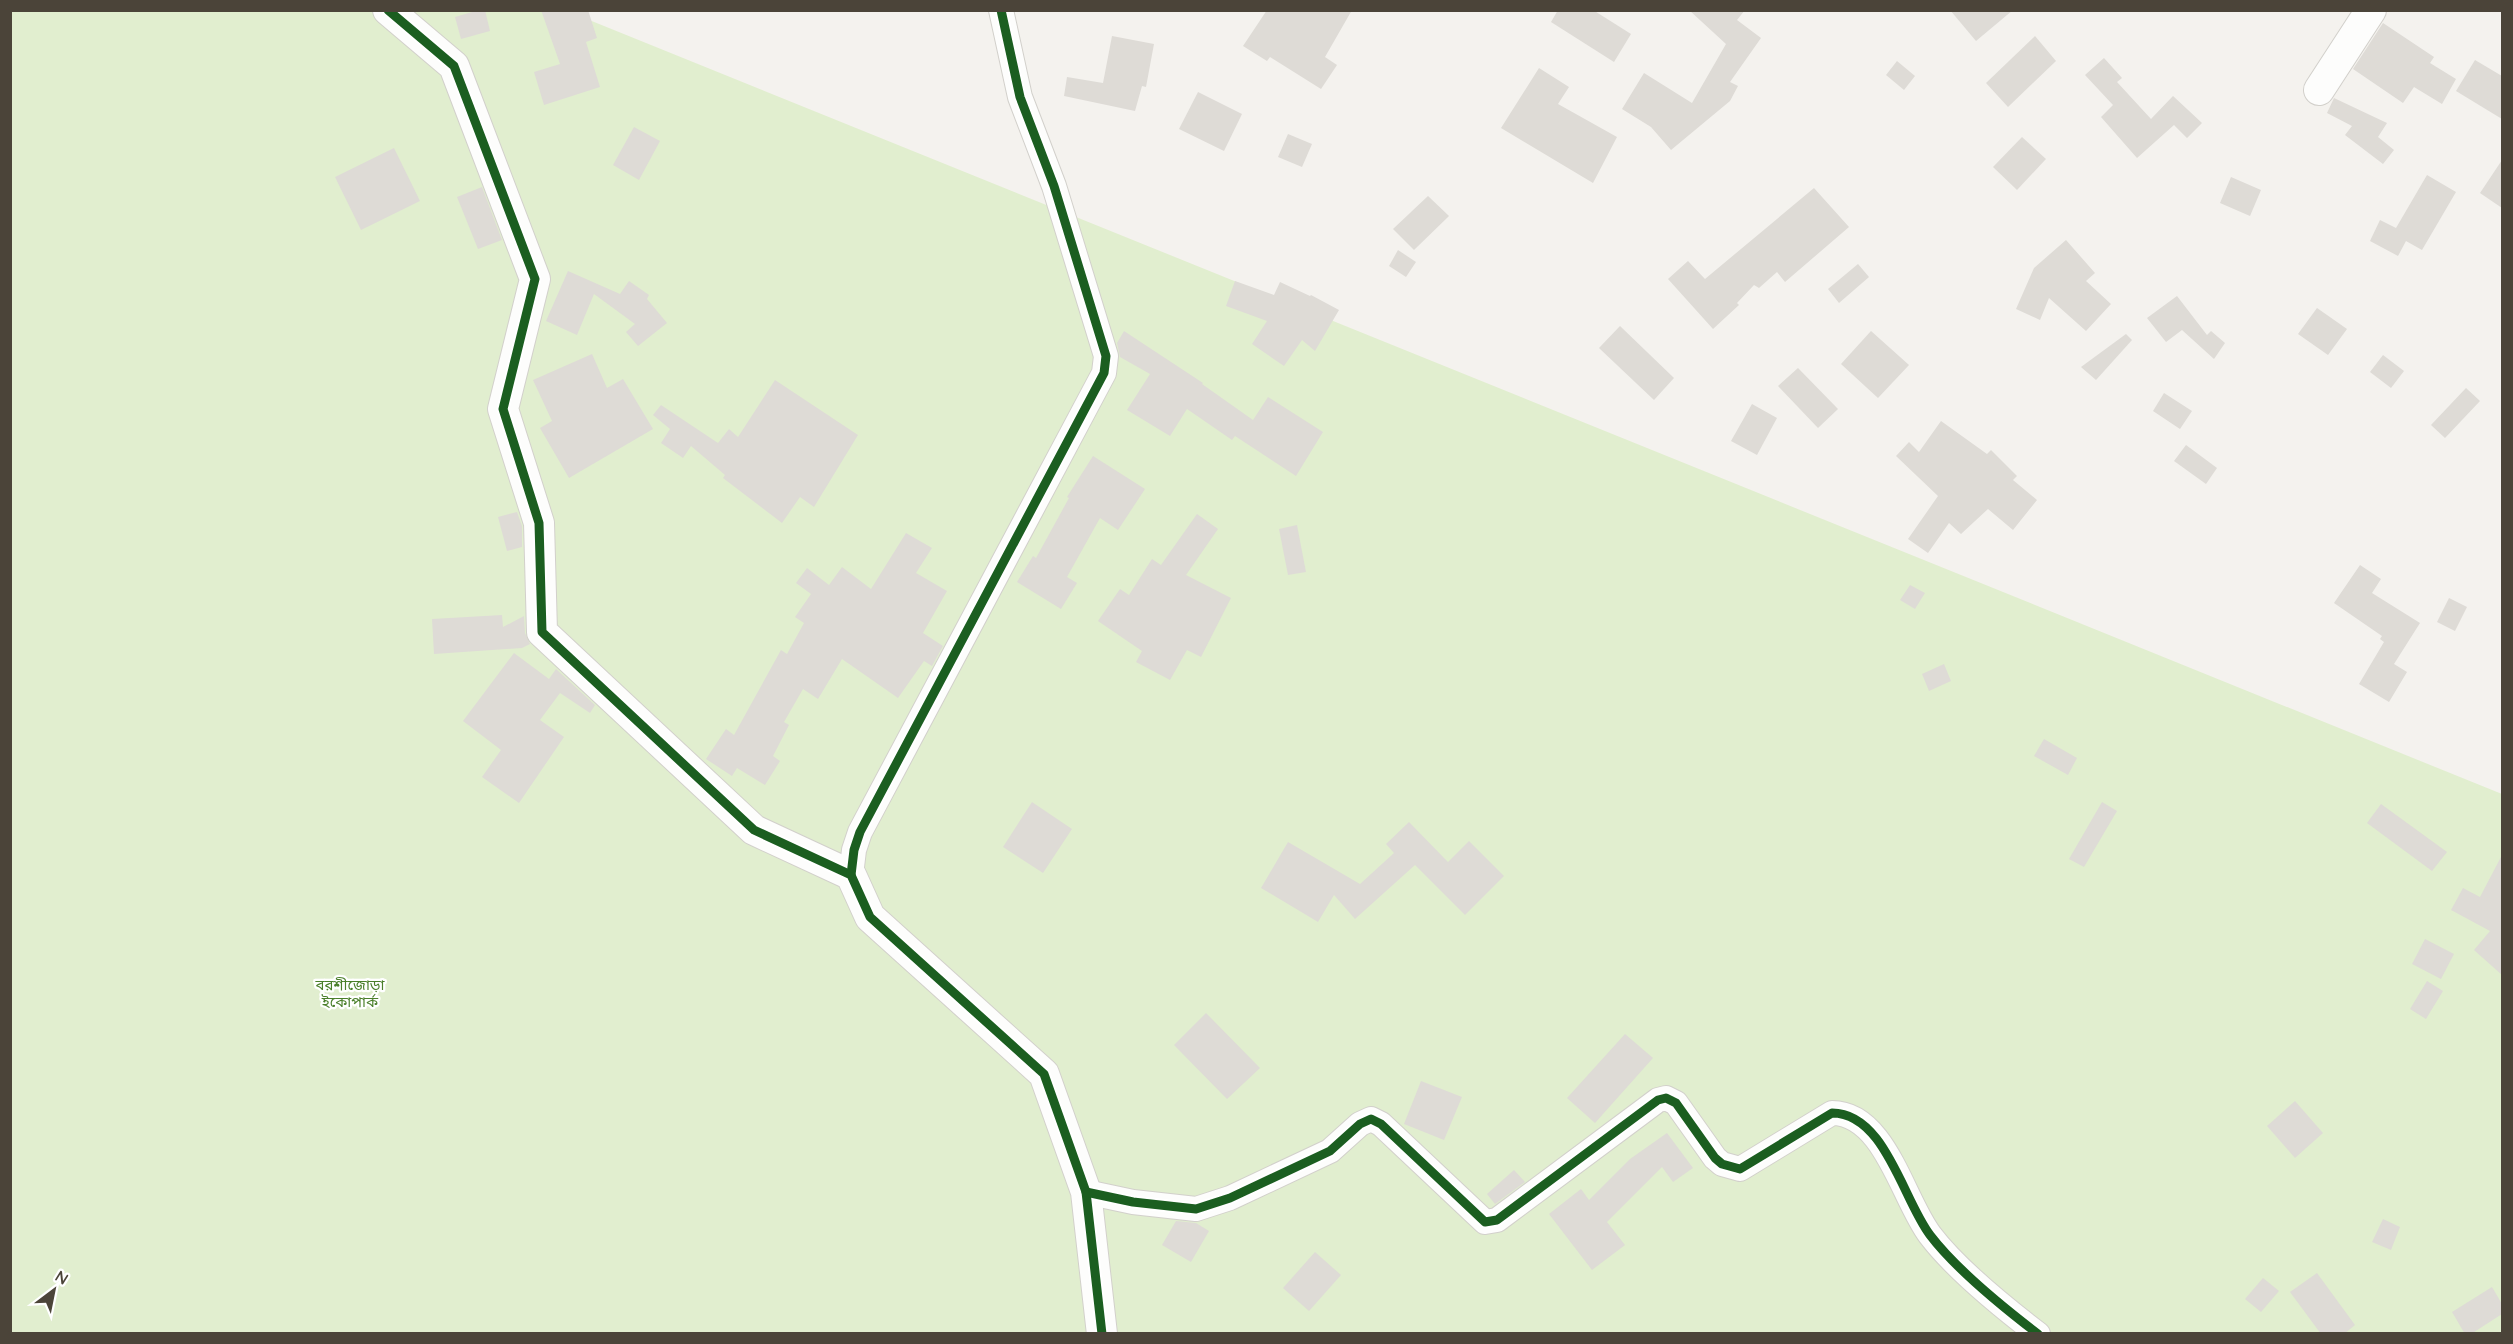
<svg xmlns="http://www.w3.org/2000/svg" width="2513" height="1344" viewBox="0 0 2513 1344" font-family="Quicksand,'Noto Sans Bengali',sans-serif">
<rect width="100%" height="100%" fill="#f4f2ee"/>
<path fill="#e1eecf" d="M10,11H567L2502,794V1333H11Z"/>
<g fill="#dedbd6">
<path d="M479,10H485L490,31L461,39L455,17Z"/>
<path d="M541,10H588L597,38L586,42L600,87L544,105L534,72L560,64Z"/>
<path d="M1267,10H1352L1325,57L1337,65L1321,89L1270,57L1267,61L1243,46Z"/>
<path d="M1558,10H1593L1631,34L1614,62L1551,22Z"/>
<path d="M1689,10H1745L1737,20L1761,38L1730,82L1738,86L1730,101L1671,150L1651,127L1622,109L1644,73L1692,103L1726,44Z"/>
<path d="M1950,10H2013L1976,41Z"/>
<path d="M2383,23L2434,57L2430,63L2456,79L2442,104L2414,87L2403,103L2353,69Z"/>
<path d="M1112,36L1154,44L1146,87L1142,86L1135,111L1064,96L1067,77L1103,83Z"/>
<path d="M2035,36L2056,61L2008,107L1986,83Z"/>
<path d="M2104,58L2122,78L2117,82L2151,119L2173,96L2202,123L2187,138L2174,125L2137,158L2101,117L2113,105L2085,75Z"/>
<path d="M2475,60L2502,76V119L2456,91Z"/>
<path d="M1897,61L1915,76L1904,90L1886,75Z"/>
<path d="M1539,68L1569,87L1558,104L1617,137L1593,183L1501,128Z"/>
<path d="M1198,92L1242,114L1224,151L1179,129Z"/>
<path d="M2334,98L2387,123L2378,137L2394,150L2383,164L2345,135L2352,126L2327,113Z"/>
<path d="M634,127L660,141L639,180L613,165Z"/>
<path d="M1288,134L1312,144L1302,167L1278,157Z"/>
<path d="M2022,137L2046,159L2017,190L1993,167Z"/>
<path d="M394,148L420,201L361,230L335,177Z"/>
<path d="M2502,160V208L2480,193Z"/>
<path d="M2427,175L2456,192L2422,250L2406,241L2398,256L2370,241L2380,220L2396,228Z"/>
<path d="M2231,177L2261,190L2250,216L2220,203Z"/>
<path d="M482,187L502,240L478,249L457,197Z"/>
<path d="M1814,188L1849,227L1785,282L1777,272L1759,288L1754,285L1737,303L1739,305L1713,329L1668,279L1688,261L1705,279Z"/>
<path d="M1428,196L1449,216L1414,250L1393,229Z"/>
<path d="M2066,240L2095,273L2086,281L2111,304L2086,331L2049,298L2040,320L2016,309L2034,268Z"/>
<path d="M1398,250L1416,262L1406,277L1389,266Z"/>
<path d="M1858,264L1869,277L1839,303L1828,289Z"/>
<path d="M568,271L620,294L629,281L649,295L647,299L667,323L638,346L626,332L635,324L594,294L577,335L546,321Z"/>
<path d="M1235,281L1274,295L1280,282L1310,296L1311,295L1339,310L1315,351L1302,340L1284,366L1252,344L1267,321L1226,306Z"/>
<path d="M2177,296L2207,335L2211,331L2225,343L2214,359L2182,330L2166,342L2147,318Z"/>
<path d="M2317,308L2347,329L2328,355L2298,334Z"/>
<path d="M1620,326L1674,378L1654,400L1599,348Z"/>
<path d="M1124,331L1203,383L1202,384L1253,420L1268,397L1323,432L1296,476L1235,436L1232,440L1187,409L1170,436L1127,410L1150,374L1120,357L1117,343Z"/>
<path d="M1871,331L1909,365L1878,398L1841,364Z"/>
<path d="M2126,334L2132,340L2096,380L2081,367Z"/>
<path d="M592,354L607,388L623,379L653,429L569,478L540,428L552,421L533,380Z"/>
<path d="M2383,355L2404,371L2391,388L2370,372Z"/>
<path d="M1798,368L1838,409L1818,428L1778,386Z"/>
<path d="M775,380L858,435L814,507L800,497L782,523L723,478L725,475L691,446L683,458L661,443L670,429L653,415L661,405L718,443L729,429L738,437Z"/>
<path d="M2466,388L2480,401L2445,438L2431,425Z"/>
<path d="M2164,393L2192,411L2180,429L2153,411Z"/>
<path d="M1752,404L1777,418L1757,455L1731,441Z"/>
<path d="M1941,421L1987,454L1991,450L2017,476L2013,480L2037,500L2013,530L1988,509L1961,534L1949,523L1928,553L1908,539L1938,496L1896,456L1909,442L1919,452Z"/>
<path d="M2186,445L2217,468L2206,484L2174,461Z"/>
<path d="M1093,456L1145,489L1118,530L1100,518L1067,577L1077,583L1061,609L1017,582L1033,556L1036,558L1069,498L1067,497Z"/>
<path d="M517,512L522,526V547L507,551L498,517Z"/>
<path d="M1197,514L1218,529L1186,575L1231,598L1201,657L1187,650L1170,680L1136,662L1142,651L1098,621L1120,589L1129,595L1152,559L1161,565Z"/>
<path d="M1297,525L1306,572L1288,575L1279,529Z"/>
<path d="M906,533L932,548L916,573L947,591L923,633L943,646L932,666L924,661L898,698L842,659L818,699L803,689L784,722L789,725L773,756L780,761L765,785L737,768L732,776L706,759L726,729L734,735L781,650L787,654L804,623L795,617L811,594L796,583L807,568L829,585L842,567L871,589Z"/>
<path d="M2360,565L2381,579L2372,593L2420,623L2394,664L2407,672L2389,702L2359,684L2384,642L2380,639L2382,636L2334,603Z"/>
<path d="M1910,585L1925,593L1915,609L1900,600Z"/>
<path d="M2449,598L2467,607L2455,631L2437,622Z"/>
<path d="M502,615L503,627L524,616L525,633L530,644L522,648L434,654L432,619Z"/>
<path d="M514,653L549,679L556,669L595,705L590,713L560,693L540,720L564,737L519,803L482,777L501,750L463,721Z"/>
<path d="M1944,664L1951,681L1929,691L1922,674Z"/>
<path d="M2044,739L2077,758L2068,775L2034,756Z"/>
<path d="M1032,802L1072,829L1043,873L1003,847Z"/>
<path d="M2102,802L2117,811L2084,867L2069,859Z"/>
<path d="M2381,804L2447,852L2432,871L2367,823Z"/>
<path d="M1409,822L1448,862L1469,841L1504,876L1465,915L1415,865L1355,919L1334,895L1318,922L1261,888L1288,842L1360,884L1394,853L1386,844Z"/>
<path d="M2502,855V975L2474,950L2490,931L2451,910L2463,888L2480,897Z"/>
<path d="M2425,939L2454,954L2441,979L2412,964Z"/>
<path d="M2427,981L2443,991L2426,1019L2410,1009Z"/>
<path d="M1206,1013L1260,1068L1227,1099L1174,1045Z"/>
<path d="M1625,1034L1653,1058L1595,1123L1567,1098Z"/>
<path d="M1421,1081L1462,1097L1444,1140L1404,1124Z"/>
<path d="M2295,1101L2323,1133L2295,1158L2267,1126Z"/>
<path d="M1667,1133L1693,1168L1673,1182L1662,1167L1607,1222L1625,1245L1592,1270L1549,1214L1581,1189L1589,1200L1630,1159Z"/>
<path d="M1514,1170L1525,1182L1495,1204L1487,1194Z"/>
<path d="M2383,1219L2400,1227L2391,1250L2372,1242Z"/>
<path d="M1176,1221L1196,1223L1209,1231L1191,1262L1162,1245Z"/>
<path d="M1315,1252L1341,1275L1309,1311L1283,1288Z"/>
<path d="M2317,1273L2355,1325L2344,1334H2321L2290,1292Z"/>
<path d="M2263,1278L2279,1291L2261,1312L2245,1299Z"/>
<path d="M2492,1287L2502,1304V1314L2471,1334H2465L2452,1312Z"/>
</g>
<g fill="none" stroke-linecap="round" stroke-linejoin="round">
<g stroke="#d2d0cb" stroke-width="26">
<g id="minor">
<path d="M851,875L854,850L860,832L1104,373L1106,356L1054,186L1020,97L1001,10"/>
<path d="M1086,1192L1133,1202L1196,1209L1230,1198L1330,1151L1360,1124L1371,1119L1381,1124L1485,1222L1497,1220L1658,1100L1666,1098L1676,1103L1715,1158L1722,1164L1740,1169L1832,1113C1885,1113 1903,1200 1930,1235C1955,1268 2004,1308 2038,1334"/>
</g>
</g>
<g stroke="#d2d0cb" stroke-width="32">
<g id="tertiary">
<path d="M388,10L454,66L535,279L503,409L539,523L542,632L754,830L851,875L870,917L1044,1074L1086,1192L1102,1334"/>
<path d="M2319,90L2371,10"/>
</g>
</g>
<use href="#minor" stroke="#fdfdfc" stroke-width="24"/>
<use href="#tertiary" stroke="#fdfdfc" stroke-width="30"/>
<g stroke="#fff" stroke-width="13">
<g id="cycleway">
<path d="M388,10L454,66L535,279L503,409L539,523L542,632L754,830L851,875L870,917L1044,1074L1086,1192L1102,1334"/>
<path d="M851,875L854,850L860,832L1104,373L1106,356L1054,186L1020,97L1001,10"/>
<path d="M1086,1192L1133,1202L1196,1209L1230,1198L1330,1151L1360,1124L1371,1119L1381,1124L1485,1222L1497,1220L1658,1100L1666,1098L1676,1103L1715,1158L1722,1164L1740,1169L1832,1113C1885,1113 1903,1200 1930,1235C1955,1268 2004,1308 2038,1334"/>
</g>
</g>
<use href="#cycleway" stroke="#1b5e20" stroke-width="9"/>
</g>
<g text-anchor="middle" stroke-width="4.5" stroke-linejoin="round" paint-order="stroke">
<g font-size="15" fill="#4a7f2a" stroke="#fff">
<text x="350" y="990">বরশীজোড়া<tspan x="350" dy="17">ইকোপার্ক</tspan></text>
</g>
</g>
<rect width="2513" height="1344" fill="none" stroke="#4b4439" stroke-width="24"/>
<g transform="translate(54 1290) rotate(32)" stroke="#ffffff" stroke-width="4.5" paint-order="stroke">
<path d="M0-4.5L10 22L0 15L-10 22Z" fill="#4b4439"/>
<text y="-9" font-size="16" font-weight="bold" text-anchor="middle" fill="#4b4439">N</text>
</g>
</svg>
